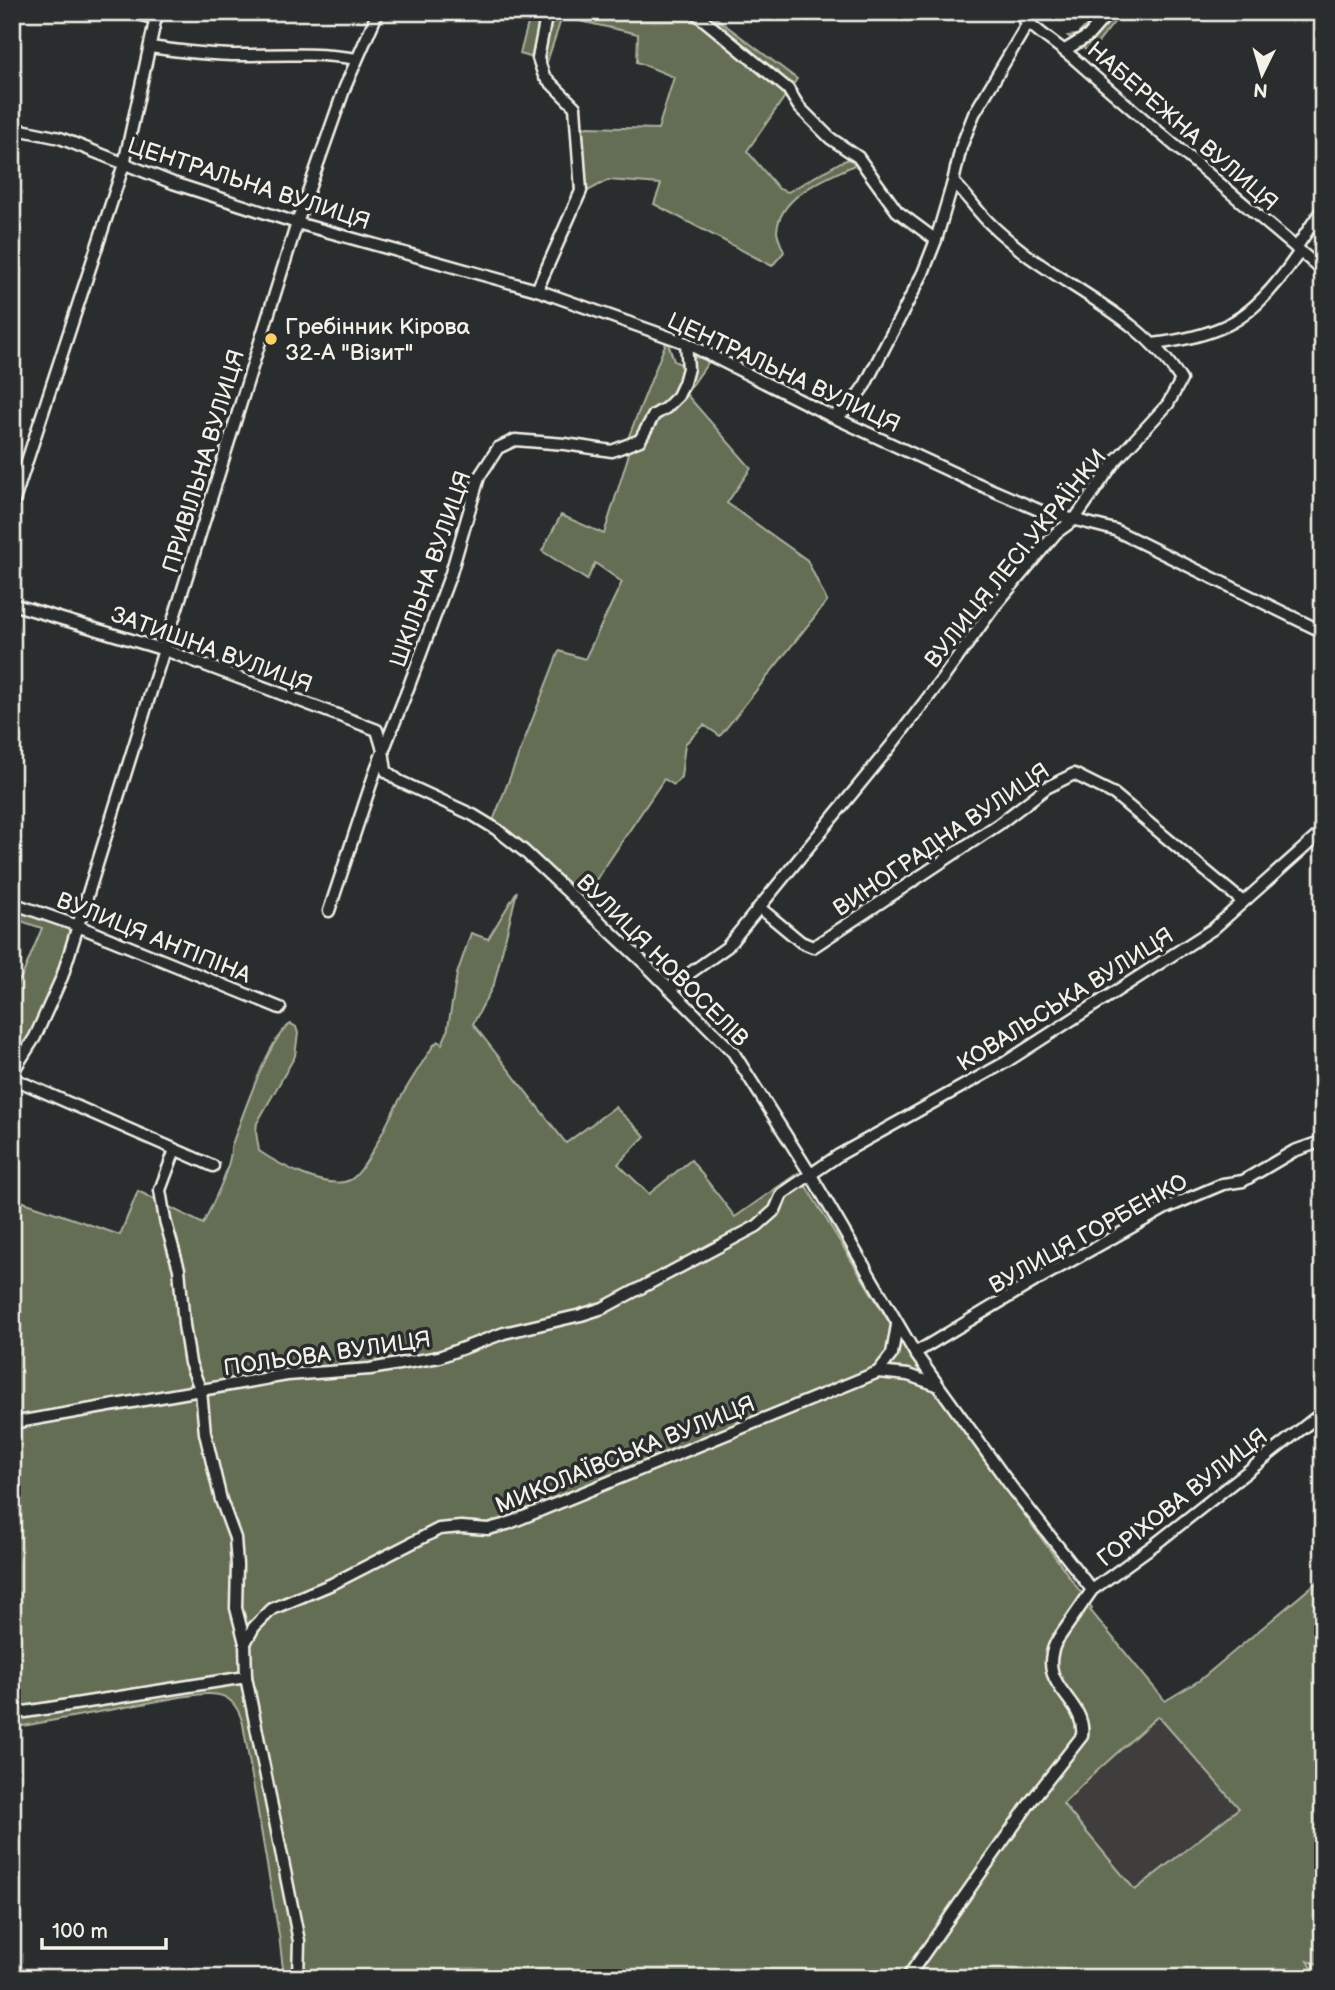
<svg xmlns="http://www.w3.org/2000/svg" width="1335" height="1990" viewBox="0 0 1335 1990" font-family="'Balsamiq Sans',sans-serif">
<rect width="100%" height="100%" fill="#2a2d2e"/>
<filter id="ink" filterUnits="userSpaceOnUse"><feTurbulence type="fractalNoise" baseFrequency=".0143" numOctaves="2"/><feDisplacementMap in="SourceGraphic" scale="14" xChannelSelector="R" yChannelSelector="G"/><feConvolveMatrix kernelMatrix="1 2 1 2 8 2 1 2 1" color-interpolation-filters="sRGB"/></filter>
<g filter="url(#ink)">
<path fill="#3f3c3c" d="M1158,1716L1239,1808L1135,1890L1063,1804Z"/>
<g fill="#646e54" stroke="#acb09e" stroke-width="2" fill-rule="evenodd">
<path d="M531,12H708L797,79L747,151L779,189L788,192L841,162L858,156L905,213L932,234L929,244L927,239L861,168L854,165C826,179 780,194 777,231C777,237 782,246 784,252L772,266L654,204L661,184L608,180L588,191L574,188L573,129L588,127L658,129L674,77L637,62L638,34L562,17L547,62L520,54Z"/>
<path d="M1100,12H1122L1090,53L1068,36L1077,35Z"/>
<path d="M667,340L674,361L683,365L695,357L710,360L686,394L751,468L727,503L807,560L827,601L720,736L704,725L685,744L681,777L674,785L664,779L584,898L530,848L493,821L559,651L585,659L622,582L595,563L587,580L542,551L561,515L604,534L628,457L627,441Z"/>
<path d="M517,891L494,984L473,1024L566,1143L615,1107L645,1136L618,1164L649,1194L691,1160L735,1217L798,1173L911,1358L1092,1608L1090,1610L1165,1701L1200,1680L1323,1577V1966L1308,1961L1318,1978H284L279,1935L243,1724C233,1687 212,1693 180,1697L12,1728V1198L120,1235L138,1191L203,1224C212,1205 232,1166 231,1147C241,1121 269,1035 291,1024L296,1027L298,1033L295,1056L257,1123L256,1132L259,1151C278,1164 327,1191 350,1180C365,1173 387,1122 396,1106C407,1086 420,1066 433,1046L438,1041L442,1044L447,1033L457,974L471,933L488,939ZM1158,1716L1239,1808L1135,1890L1063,1804L1087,1780Z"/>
<path d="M12,906L65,926L72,931L68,954L29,1043L12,1061V992L23,974L42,928L12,918Z"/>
</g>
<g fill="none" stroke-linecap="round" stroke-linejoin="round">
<g stroke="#f4f1e8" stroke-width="15">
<g id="minor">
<path d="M132,12L156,19"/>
<path d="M694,12L788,89L799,107L830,138L858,157L897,211L936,240"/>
<path d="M1017,12C1036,32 1059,45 1079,63C1159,134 1242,201 1323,271"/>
<path d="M150,47C177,51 204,54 231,55C274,55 315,52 357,59"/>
<path d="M1065,50L1088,36L1109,12"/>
<path d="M12,128L60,138L173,183L297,223L537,290L686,343L831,416L969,480L1041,511L1115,530L1323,632"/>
<path d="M1296,248L1323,208"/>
<path d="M537,290L581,191L575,107L544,76L538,58L547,12"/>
<path d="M1153,344C1178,341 1204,336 1227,325C1257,311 1282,278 1300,251"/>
<path d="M831,416L842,413L850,406L865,385L923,273L936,240L953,182L961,147L974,114L1028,23"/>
<path d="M12,507L124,164L157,12"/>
<path d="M12,604L165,650L377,730L383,750L386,771L399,781L473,815L496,829L524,851L643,962L733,1052L811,1175L915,1353L1010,1485L1092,1590"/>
<path d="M12,903L78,926L280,1008"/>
<path d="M759,907L801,942L813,947L999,824L1046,788L1074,774L1114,794L1243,902"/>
<path d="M329,911L376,769L407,691L451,573L479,477L498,448L515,440L565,444L612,451L640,440L654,415L666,408L678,396L684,383L688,368L686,343"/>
<path d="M669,988L727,947L890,747L943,678L994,607L1056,533L1074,520L1116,460L1168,404L1181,380C1147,324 1083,295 1031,258C1018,248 992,227 982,215C972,204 965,193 953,182"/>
<path d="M12,1073L35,1037L62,977L297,223L345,87L378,12"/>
<path d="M12,1078L213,1166"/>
<path d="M175,1150L160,1190L165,1220L179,1269L184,1325L190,1363L201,1391L205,1433L221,1500L235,1538L237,1565L236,1608L245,1643L246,1677"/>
<path d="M915,1353L1035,1281L1166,1208L1223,1184L1243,1181L1294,1151L1323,1141"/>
<path d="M878,1372L892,1354L897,1325"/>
<path d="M12,1423L287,1375L370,1369L439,1357L504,1333L581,1315L603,1308L757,1226L775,1210L782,1194L839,1155L1006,1062L1213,929L1323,831"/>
<path d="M245,1643L254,1627L272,1609L332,1584L439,1529L461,1527L488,1529L507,1524L878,1372L908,1375L937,1385"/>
<path d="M12,1714L246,1677L299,1941L298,1978"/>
<path d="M907,1978L1032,1800L1082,1736C1087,1699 1035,1687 1056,1642L1092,1590L1154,1545L1323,1412"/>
</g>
</g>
<use href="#minor" stroke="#2a2d2e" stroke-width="10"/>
</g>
</g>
<circle fill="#ffd166" stroke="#2a2d2e" stroke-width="2.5" cx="271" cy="339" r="7"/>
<g text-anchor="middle" stroke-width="7" stroke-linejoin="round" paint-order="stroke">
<g font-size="23" fill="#f4f1e8" stroke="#2a2d2e">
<text transform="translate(1183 126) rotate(41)" y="8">НАБЕРЕЖНА ВУЛИЦЯ</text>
<text transform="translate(249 183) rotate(18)" y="8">ЦЕНТРАЛЬНА ВУЛИЦЯ</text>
<text transform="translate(784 372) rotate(25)" y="8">ЦЕНТРАЛЬНА ВУЛИЦЯ</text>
<text transform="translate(203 461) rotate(-73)" y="8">ПРИВІЛЬНА ВУЛИЦЯ</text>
<text transform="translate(1015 558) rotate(-51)" y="8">ВУЛИЦЯ ЛЕСІ УКРАЇНКИ</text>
<text transform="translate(430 569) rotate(-71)" y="8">ШКІЛЬНА ВУЛИЦЯ</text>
<text transform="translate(212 649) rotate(20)" y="8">ЗАТИШНА ВУЛИЦЯ</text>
<text transform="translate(941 839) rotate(-34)" y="8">ВИНОГРАДНА ВУЛИЦЯ</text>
<text transform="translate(154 937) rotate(22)" y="8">ВУЛИЦЯ АНТІПІНА</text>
<text transform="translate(663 960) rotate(45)" y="8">ВУЛИЦЯ НОВОСЕЛІВ</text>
<text transform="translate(1065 999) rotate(-32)" y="8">КОВАЛЬСЬКА ВУЛИЦЯ</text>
<text transform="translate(1088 1233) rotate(-29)" y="8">ВУЛИЦЯ ГОРБЕНКО</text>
<text transform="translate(327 1353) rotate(-8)" y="8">ПОЛЬОВА ВУЛИЦЯ</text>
<text transform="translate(625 1454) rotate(-22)" y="8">МИКОЛАЇВСЬКА ВУЛИЦЯ</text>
<text transform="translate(1182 1497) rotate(-38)" y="8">ГОРІХОВА ВУЛИЦЯ</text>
</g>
<g font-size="23" fill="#f4f1e8" stroke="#2a2d2e" text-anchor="start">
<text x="285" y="334">Гребінник Кірова<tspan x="285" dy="26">32-А "Візит"</tspan></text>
</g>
</g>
<rect width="1335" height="1990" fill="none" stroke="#2a2d2e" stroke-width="42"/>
<rect x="21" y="21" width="1293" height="1948" fill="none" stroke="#f4f1e8" stroke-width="2.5" filter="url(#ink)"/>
<g transform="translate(1262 74) rotate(185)" stroke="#2a2d2e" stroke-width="5" paint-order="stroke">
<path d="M0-5L12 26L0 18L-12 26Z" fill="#f4f1e8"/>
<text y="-10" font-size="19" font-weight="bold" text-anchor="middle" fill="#f4f1e8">N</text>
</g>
<path d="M42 1938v10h124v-10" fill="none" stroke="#f4f1e8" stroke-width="3.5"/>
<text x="52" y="1938" font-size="21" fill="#f4f1e8" stroke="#2a2d2e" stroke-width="5" paint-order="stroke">100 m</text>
</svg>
